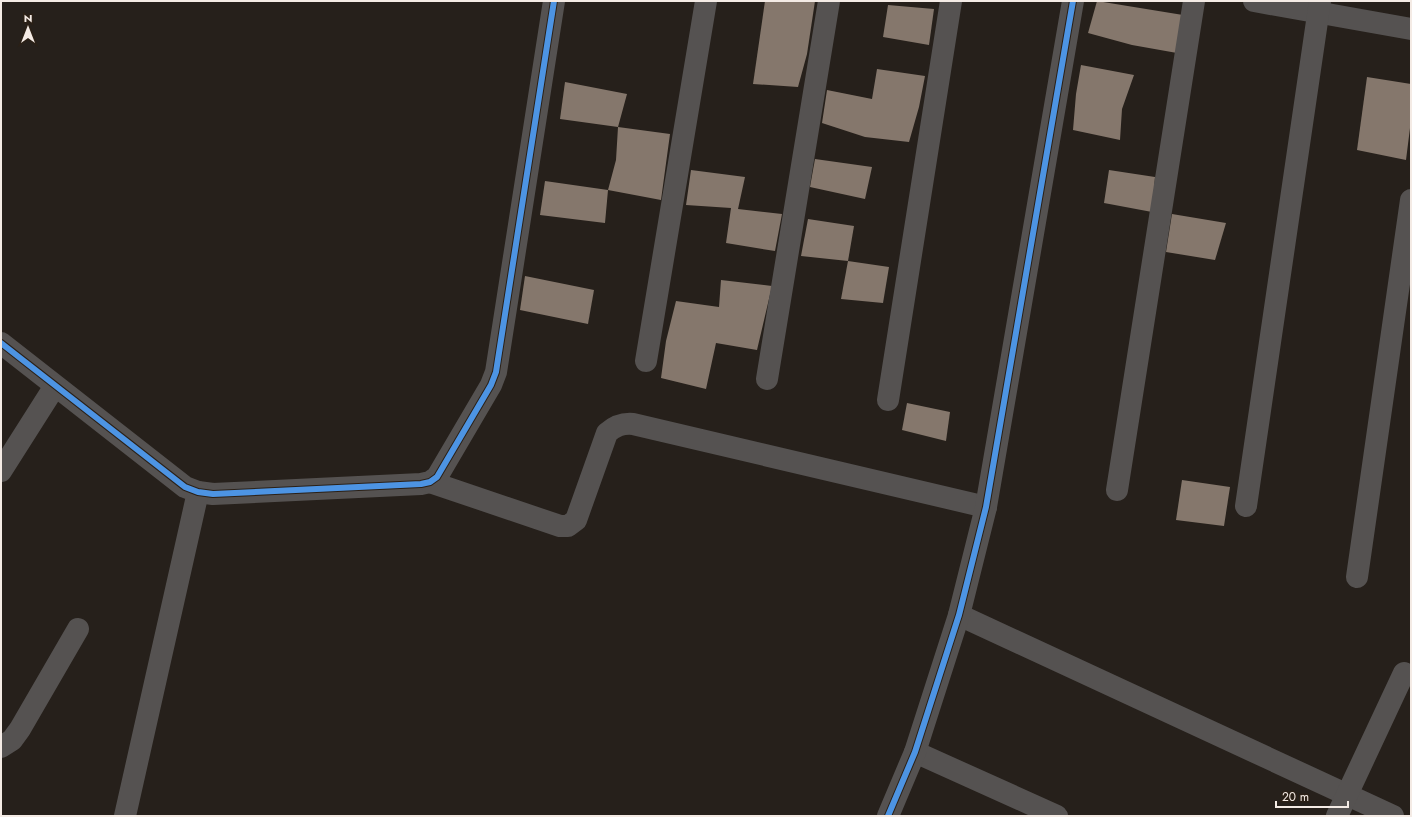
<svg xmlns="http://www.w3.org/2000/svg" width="1412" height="817" viewBox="0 0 1412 817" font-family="Jost,sans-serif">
<rect width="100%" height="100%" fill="#26201b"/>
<g fill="#85776c">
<path d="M765,1H815L807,54L798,87L753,84Z"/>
<path d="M1097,1L1183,15L1177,53L1132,45L1088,33Z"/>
<path d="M888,5L934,9L929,45L883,37Z"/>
<path d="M1081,65L1134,75L1122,109L1120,140L1073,130L1076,94Z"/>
<path d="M877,69L925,76L919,107L909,142L865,137L822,123L827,90L872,99Z"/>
<path d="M1367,77L1411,84V120L1406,160L1357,150Z"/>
<path d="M565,82L627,94L618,127L560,119Z"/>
<path d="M618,127L670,134L661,200L608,190L616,160Z"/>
<path d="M815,159L872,167L865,199L810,187Z"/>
<path d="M691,170L745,177L738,209L782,214L775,251L726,243L731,208L686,205Z"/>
<path d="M1109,170L1155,177L1152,212L1104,203Z"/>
<path d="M545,181L608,190L605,223L540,215Z"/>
<path d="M1172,214L1226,223L1215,260L1166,252Z"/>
<path d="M808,219L854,226L848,261L801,256Z"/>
<path d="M848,261L889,267L883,303L841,299Z"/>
<path d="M525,276L594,290L588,324L520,310Z"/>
<path d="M721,280L772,286L757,350L716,343L706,389L661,378L666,341L676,301L719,307Z"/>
<path d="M907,403L950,412L946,441L902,430Z"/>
<path d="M1182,480L1230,487L1224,526L1176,520Z"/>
</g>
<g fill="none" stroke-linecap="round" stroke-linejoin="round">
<g stroke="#555251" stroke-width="22">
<path d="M1254,1L1411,29"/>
<path d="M1,343L185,487L198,492L213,494L421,484L430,482L437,477L491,385L496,372L554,1"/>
<path d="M646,361L706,1"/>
<path d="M767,379L829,1"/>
<path d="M888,400L951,1"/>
<path d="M1,471L55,386"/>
<path d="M430,482L560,526H568L576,520L607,433C615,426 622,423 633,424L986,507"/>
<path d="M1117,490L1194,1"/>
<path d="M1246,506L1320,1"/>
<path d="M1357,577L1411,200"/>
<path d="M959,615L1393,816"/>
<path d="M1,747L12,740L20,729L78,629"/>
<path d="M915,752L1057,816"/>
<path d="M125,816L198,492"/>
<path d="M888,816L915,752L959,615L986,507L1073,1"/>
<path d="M1337,816L1404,673"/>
</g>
<g stroke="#2b2016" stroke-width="8">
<g id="cycleway">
<path d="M1,343L185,487L198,492L213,494L421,484L430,482L437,477L491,385L496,372L554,1"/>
<path d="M888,816L915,752L959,615L986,507L1073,1"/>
</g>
</g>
<use href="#cycleway" stroke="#4d94e3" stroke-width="6"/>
</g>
<rect width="1412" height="817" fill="none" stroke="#f4ebe5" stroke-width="4"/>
<g transform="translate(28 28)" stroke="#2b2016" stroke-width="3" paint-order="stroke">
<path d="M0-3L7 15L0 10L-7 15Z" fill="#f4ebe5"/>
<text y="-6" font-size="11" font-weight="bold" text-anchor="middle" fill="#f4ebe5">N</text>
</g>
<path d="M1276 801v6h72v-6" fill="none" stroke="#f4ebe5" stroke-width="2"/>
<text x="1282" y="801" font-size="12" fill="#f4ebe5" stroke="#2b2016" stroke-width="3" paint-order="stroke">20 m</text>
</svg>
